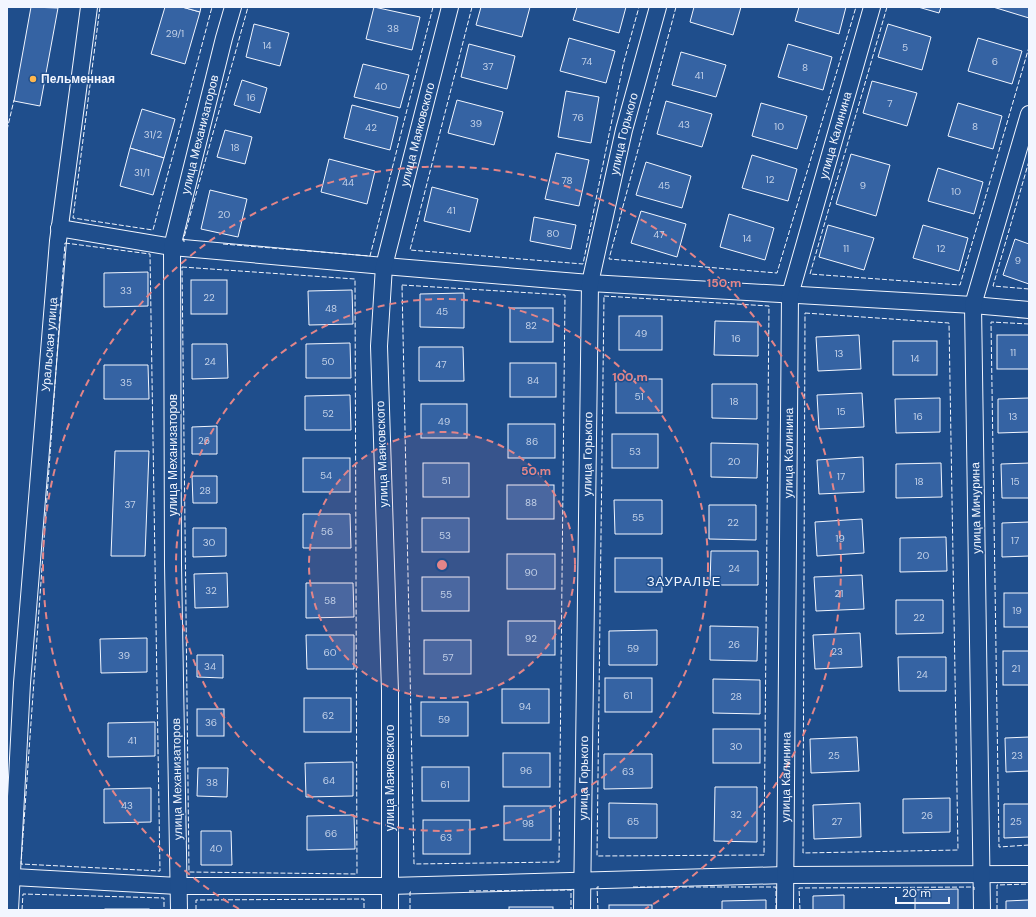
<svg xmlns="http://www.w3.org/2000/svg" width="1036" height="917" viewBox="0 0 1036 917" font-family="'DM Sans',sans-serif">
<rect width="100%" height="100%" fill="#1f4e8c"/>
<g fill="#3563a3" stroke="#f2f6ff">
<path d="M31,7L58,8L40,106L14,101Z"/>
<path d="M165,7H182L200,12L185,64L151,54Z"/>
<path d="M182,7H201L200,12Z"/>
<path d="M374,7L420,17L412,50L366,39Z"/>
<path d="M481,7H530L522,37L476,25Z"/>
<path d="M577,7H626L619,33L573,20Z"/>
<path d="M694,7H741L733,35L690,22Z"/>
<path d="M799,7H846L839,34L795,21Z"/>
<path d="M918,7H941L939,13Z"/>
<path d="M993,7H1029V18Z"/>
<path d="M254,24L289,33L280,66L246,57Z"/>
<path d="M888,24L931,37L922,70L878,57Z"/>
<path d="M569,38L615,51L606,83L560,71Z"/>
<path d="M978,38L1022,51L1012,84L968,71Z"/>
<path d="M469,44L515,56L507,89L461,77Z"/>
<path d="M788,44L832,57L823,90L778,77Z"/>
<path d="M681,52L726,65L716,97L672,85Z"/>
<path d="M363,64L409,75L400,108L354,97Z"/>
<path d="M242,80L267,88L260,113L234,105Z"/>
<path d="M872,81L917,93L907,126L863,113Z"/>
<path d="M566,91L599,97L591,143L558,137Z"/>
<path d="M457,100L503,112L494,145L448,133Z"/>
<path d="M666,101L712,114L702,147L657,134Z"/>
<path d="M761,103L807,116L797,149L752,136Z"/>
<path d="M958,103L1002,116L993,149L948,136Z"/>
<path d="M352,105L398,117L390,150L344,138Z"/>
<path d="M142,109L175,119L164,158L130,148Z"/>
<path d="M225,130L252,137L245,164L217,157Z"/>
<path d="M130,148L164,158L153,195L120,186Z"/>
<path d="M556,153L589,160L579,206L545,199Z"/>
<path d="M851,154L890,165L876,216L836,204Z"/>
<path d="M752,155L797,169L788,201L742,188Z"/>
<path d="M329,159L375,171L367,204L321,192Z"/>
<path d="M646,162L691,176L682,208L636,195Z"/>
<path d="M938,168L983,182L974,214L928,201Z"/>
<path d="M432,187L478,199L470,232L424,221Z"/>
<path d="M210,190L247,199L238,237L201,229Z"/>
<path d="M641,211L686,224L677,257L631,243Z"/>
<path d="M729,214L774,228L765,260L720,247Z"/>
<path d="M534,217L576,225L571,249L530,241Z"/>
<path d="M828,225L874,238L864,270L819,257Z"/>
<path d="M923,225L968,238L959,271L913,258Z"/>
<path d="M1015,239L1029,244V284L1003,275Z"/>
<path d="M148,272V306L104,307V273Z"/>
<rect x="191" y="280" width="36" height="34"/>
<path d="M352,290L353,324L309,325L308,291Z"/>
<path d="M464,293V328L420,327V294Z"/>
<rect x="510" y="308" width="43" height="34"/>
<rect x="619" y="316" width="43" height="34"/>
<path d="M715,321L758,322V356L714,355Z"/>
<path d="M859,335L861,369L818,371L816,337Z"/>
<rect x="997" y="335" width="32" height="34"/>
<rect x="893" y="341" width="44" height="34"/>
<path d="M350,343L351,378H306V344Z"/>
<path d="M192,344H227L228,378L192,379Z"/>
<path d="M419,347H463L464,381H419Z"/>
<rect x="510" y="363" width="46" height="34"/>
<path d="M104,365H148L149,399H104Z"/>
<rect x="616" y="379" width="46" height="34"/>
<path d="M712,384H757V419L712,418Z"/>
<path d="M862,393L864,427L819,429L817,395Z"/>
<path d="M350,395L351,430H305V396Z"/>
<path d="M940,398V432L896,433L895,399Z"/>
<path d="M1029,398V432L998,433V399Z"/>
<rect x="421" y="404" width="46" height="34"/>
<rect x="508" y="424" width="47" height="34"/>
<path d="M217,426V454H192V427Z"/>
<rect x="612" y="434" width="46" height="34"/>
<path d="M711,443L758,444L757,478L711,477Z"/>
<path d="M115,451H149L145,556H111Z"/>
<path d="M863,457L864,492L819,494L817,460Z"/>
<rect x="303" y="458" width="47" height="34"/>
<rect x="423" y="463" width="46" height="34"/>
<path d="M941,463L942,497L896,498V464Z"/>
<path d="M1029,463V498H1002L1001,464Z"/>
<path d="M192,476H217V503H193Z"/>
<rect x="507" y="485" width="47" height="34"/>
<path d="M614,500H662V534H615Z"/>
<path d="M709,505H756V540L709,539Z"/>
<path d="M303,514H350L351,548H303Z"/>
<rect x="422" y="518" width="47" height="34"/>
<path d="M862,519L864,553L817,556L815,522Z"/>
<path d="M1029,522V556L1002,557V523Z"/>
<path d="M193,528H226V556L193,557Z"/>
<path d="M946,537L947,571L900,572V538Z"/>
<path d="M711,551H758V585H710Z"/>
<rect x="507" y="554" width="48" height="35"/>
<rect x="615" y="558" width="47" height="34"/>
<path d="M227,573L228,607L195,608L194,574Z"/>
<path d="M862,575L864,609L816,611L814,577Z"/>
<rect x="422" y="577" width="47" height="34"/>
<path d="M306,583H353L354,617L306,618Z"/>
<rect x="1004" y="593" width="25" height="34"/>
<path d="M896,600H943V633L896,634Z"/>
<rect x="508" y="621" width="47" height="34"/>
<path d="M710,626L758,627L757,661L710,660Z"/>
<path d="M657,630V665H609V631Z"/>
<path d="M860,633L862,667L815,669L813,635Z"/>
<path d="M306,635H354V669H307Z"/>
<path d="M147,638V672L101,673L100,639Z"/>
<rect x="424" y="640" width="47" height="34"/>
<rect x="1003" y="651" width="26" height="34"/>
<path d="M197,655H223V678L197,677Z"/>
<path d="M898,657H946V691H899Z"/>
<rect x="605" y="678" width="47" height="34"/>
<path d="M713,679L760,680V714L713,713Z"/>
<rect x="502" y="689" width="47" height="34"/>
<rect x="304" y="698" width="47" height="34"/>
<rect x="421" y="702" width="47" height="34"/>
<rect x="197" y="709" width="27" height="27"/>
<path d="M155,722V756L108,757V723Z"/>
<rect x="713" y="729" width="47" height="34"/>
<path d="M857,737L859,771L811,773L810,739Z"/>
<path d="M1029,737V771L1006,772L1005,738Z"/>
<rect x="503" y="753" width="47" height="34"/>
<path d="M604,754H652V788L604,789Z"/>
<path d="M353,762V796L306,797L305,763Z"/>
<rect x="422" y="767" width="47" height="34"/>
<path d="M198,768H228L227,797L197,796Z"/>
<path d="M715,787H757V842L714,841Z"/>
<path d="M151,788V822L104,823V789Z"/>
<path d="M950,798V832L903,833V799Z"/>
<path d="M609,803L657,804V838H609Z"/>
<path d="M860,803L861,837L814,839L813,805Z"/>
<path d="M1004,804H1029V837L1004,838Z"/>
<rect x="504" y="806" width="47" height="34"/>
<path d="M354,815L355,849L307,850V816Z"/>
<rect x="423" y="820" width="47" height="34"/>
<path d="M201,831H231L232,865H201Z"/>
<path d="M958,889V910H915V890Z"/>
<path d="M844,895V910H813V896Z"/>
<path d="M766,900V910H722V901Z"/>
<path d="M1029,900V910H1006V901Z"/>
<rect x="609" y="905" width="43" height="5"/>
<rect x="509" y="907" width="44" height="3"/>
<rect x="105" y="909" width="44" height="1"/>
</g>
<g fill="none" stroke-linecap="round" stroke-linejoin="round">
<g stroke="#f2f6ff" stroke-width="18">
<g id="street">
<path d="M59,228L172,247L384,266L590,283L973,305L1029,310"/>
<path d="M13,877L178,886H389L785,875L1029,874"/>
<path id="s1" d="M10,910L22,683L58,241L89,7"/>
<path id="s2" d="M179,910L173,565L172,247L224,38L233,7"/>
<path id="s3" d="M390,910V691L379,346L384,266L450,7"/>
<path id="s4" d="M582,910L590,283L624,130L658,7"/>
<path id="s5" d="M785,910L790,295L872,7"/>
<path d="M982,910L973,305L1029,114"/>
</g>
</g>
<use href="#street" stroke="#1f4e8c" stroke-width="16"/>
<g stroke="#f2f6ff" stroke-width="1" stroke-dasharray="5 2" stroke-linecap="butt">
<path d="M100,7L73,218L153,230L212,7"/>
<path d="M472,7L410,250L583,264L623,65L639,7"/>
<path d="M676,7L609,259L777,273L856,7"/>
<path d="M887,7L810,274L960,285L1029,47"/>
<path d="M7,130L14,100"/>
<path d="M1029,161L993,286L1029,289"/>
<path d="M185,241H183L248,7"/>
<path d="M65,243L150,254L160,871L21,864Z"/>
<path d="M223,244L370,256L433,7"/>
<path d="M182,267L355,279L357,874L189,872Z"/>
<path d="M402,285L565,295L559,862L414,864Z"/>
<path d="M604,296L769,306L764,855L597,856Z"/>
<path d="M805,313L949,323L958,850L803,853Z"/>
<path d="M1029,324L991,322L999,847L1029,845"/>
<path d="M633,887H776V910"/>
<path d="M469,891L571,890V910"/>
<path d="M22,910L23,894L164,898V910"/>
<path d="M196,910V900L364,899V910"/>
<path d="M410,910V892H413"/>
<path d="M598,910L597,887H599"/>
<path d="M800,910L799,888L974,887V890"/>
<path d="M997,910V885L1029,884"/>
</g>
</g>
<circle cx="442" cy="565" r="133" fill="#e38589" fill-opacity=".12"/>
<g fill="none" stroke="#e38589" stroke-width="2" stroke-dasharray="7 5">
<circle cx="442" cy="565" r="133"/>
<circle cx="442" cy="565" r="266"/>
<path d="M239 909A399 399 0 1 1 645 909"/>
</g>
<circle fill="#ffb74d" stroke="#1f4e8c" stroke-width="1.5" cx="33" cy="79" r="4"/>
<g text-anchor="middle" stroke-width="3" stroke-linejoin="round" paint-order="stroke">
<g font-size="10" fill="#c3d1e8">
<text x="393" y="32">38</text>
<text x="175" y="37">29/1</text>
<text x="267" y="49">14</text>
<text x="905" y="51">5</text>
<text x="587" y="65">74</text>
<text x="995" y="65">6</text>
<text x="488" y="70">37</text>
<text x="805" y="71">8</text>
<text x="699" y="79">41</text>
<text x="381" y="90">40</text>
<text x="251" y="101">16</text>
<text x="890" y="107">7</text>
<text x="578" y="121">76</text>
<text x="476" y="127">39</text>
<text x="684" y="128">43</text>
<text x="779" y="130">10</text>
<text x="975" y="130">8</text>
<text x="371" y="131">42</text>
<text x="153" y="138">31/2</text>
<text x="235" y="151">18</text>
<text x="142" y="176">31/1</text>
<text x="770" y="183">12</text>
<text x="567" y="184">78</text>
<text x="348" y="186">44</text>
<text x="664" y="189">45</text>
<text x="863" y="189">9</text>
<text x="956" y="195">10</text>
<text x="451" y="214">41</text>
<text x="224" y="218">20</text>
<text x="553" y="237">80</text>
<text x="659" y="238">47</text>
<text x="747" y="242">14</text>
<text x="846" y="252">11</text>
<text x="941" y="252">12</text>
<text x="1018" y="264">9</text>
<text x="126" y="294">33</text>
<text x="209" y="301">22</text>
<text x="331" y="312">48</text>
<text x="442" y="315">45</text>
<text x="531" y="329">82</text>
<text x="641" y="337">49</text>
<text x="736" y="342">16</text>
<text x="1013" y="356">11</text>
<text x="839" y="357">13</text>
<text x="915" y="362">14</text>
<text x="210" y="365">24</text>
<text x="328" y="365">50</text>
<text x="441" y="368">47</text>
<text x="533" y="384">84</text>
<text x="126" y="386">35</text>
<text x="639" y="400">51</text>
<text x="734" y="405">18</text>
<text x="841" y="415">15</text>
<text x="328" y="417">52</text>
<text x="918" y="420">16</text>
<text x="1013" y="420">13</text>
<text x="444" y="425">49</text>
<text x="204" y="444">26</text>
<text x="532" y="445">86</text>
<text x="635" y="455">53</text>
<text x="734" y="465">20</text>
<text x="326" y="479">54</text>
<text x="841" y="480">17</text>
<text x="446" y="484">51</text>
<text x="919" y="485">18</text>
<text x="1015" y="485">15</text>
<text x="205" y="494">28</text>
<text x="531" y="506">88</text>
<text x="130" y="508">37</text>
<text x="638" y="521">55</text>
<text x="733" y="526">22</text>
<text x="327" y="535">56</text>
<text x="445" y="539">53</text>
<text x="840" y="542">19</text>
<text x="1015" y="544">17</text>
<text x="209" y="546">30</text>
<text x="923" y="559">20</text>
<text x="734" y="572">24</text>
<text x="531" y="576">90</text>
<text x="211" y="594">32</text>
<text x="839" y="597">21</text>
<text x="446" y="598">55</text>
<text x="330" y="604">58</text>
<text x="1017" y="614">19</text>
<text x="919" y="621">22</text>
<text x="531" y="642">92</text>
<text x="734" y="648">26</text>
<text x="633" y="652">59</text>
<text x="837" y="655">23</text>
<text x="330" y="656">60</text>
<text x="124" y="659">39</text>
<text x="448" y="661">57</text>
<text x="210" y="670">34</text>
<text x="1016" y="672">21</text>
<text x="922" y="678">24</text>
<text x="628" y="699">61</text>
<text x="736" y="700">28</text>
<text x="525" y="710">94</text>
<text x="328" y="719">62</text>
<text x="444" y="723">59</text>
<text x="211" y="726">36</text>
<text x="132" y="744">41</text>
<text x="736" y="750">30</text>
<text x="834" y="759">25</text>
<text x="1017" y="759">23</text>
<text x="526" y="774">96</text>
<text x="628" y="775">63</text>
<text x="329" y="784">64</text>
<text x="212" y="786">38</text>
<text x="445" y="788">61</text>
<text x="127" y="809">43</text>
<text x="736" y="818">32</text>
<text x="927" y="819">26</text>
<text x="633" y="825">65</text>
<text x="837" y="825">27</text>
<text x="1016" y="825">25</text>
<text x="528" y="827">98</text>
<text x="331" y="837">66</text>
<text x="446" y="841">63</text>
<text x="216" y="852">40</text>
</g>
<g font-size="12" font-weight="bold" fill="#f2f6ff" stroke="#1f4e8c" text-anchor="start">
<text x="41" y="83">Пельменная</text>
</g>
<g font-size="12" fill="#f2f6ff" stroke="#1f4e8c">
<text dy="4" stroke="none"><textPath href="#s2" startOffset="779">улица Механизаторов</textPath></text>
<text dy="4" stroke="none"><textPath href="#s4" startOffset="780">улица Горького</textPath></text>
<text dy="4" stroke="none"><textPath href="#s3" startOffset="780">улица Маяковского</textPath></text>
<text dy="4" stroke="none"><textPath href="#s5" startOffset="781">улица Калинина</textPath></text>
<text dy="4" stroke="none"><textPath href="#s1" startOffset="567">Уральская улица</textPath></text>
<text dy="4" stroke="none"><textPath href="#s5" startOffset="457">улица Калинина</textPath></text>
<text transform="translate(382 454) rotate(-92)" y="4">улица Маяковского</text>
<text dy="4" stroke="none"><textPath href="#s4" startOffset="456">улица Горького</textPath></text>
<text transform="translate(173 455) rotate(-90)" y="4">улица Механизаторов</text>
<text transform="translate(976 508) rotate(-91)" y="4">улица Мичурина</text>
<text dy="4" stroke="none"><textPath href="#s5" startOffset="133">улица Калинина</textPath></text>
<text transform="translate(390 778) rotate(-90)" y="4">улица Маяковского</text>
<text dy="4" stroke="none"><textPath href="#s4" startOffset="132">улица Горького</textPath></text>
<text transform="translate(177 779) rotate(-91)" y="4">улица Механизаторов</text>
</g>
<g font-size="13" letter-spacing="1" fill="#f2f6ff" stroke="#1f4e8c">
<text x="684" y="586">ЗАУРАЛЬЕ</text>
</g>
</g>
<circle cx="442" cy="565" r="6" fill="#e38589" stroke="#1f4e8c" stroke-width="2"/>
<g font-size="12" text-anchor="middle" font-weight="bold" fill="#e38589" stroke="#1f4e8c" stroke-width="3" stroke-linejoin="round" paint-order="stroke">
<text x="724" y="287">150 m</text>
<text x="630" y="381">100 m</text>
<text x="536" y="475">50 m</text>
</g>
<rect width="1036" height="917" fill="none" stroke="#f2f6ff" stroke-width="16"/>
<path d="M896 897v6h53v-6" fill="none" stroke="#f2f6ff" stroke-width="2"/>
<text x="902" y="897" font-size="12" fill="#f2f6ff" stroke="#1f4e8c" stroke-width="3" paint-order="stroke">20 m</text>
</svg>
